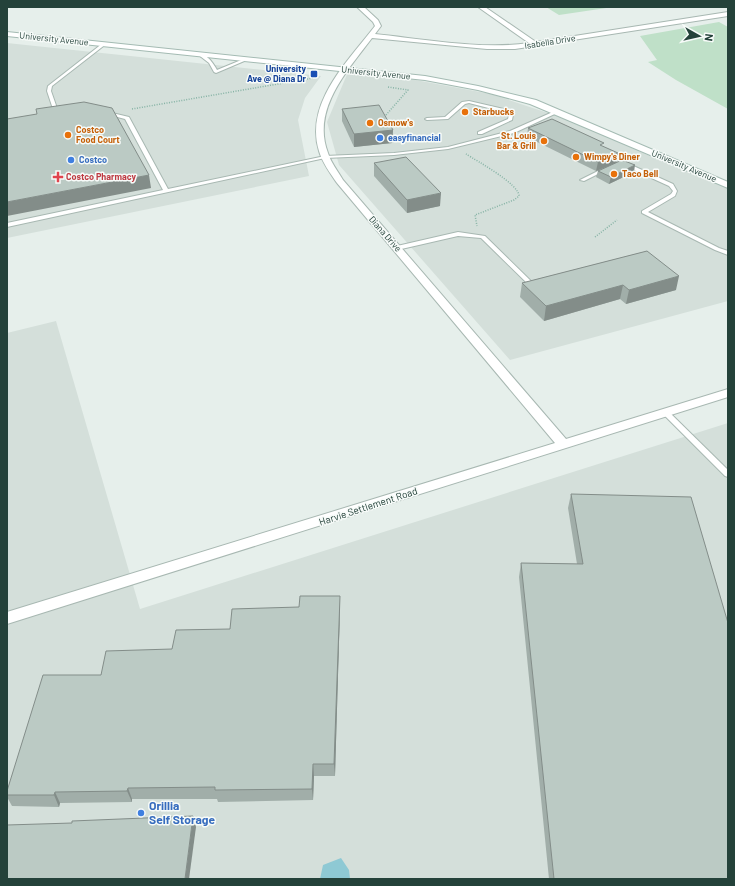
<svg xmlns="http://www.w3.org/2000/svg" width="735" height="886" viewBox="0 0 735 886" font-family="Barlow,sans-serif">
<rect width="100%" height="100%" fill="#e6efeb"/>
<g fill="#d4dfda">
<path d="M7,43L321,76L305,98L298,120L309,176L7,238Z"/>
<path d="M348,72L410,79L491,94L569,120L670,165L728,188V301L510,360L339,165L327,122Z"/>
<path d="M56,321L140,609L728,423V879H7V333Z"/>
</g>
<g fill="#bfe0c8">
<path d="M546,7H613L559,15Z"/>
<path d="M719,22L728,27V109L676,80L648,62L657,60L640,36Z"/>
</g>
<path fill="#8ec9d4" d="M341,858L349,870L350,879H320L323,865Z"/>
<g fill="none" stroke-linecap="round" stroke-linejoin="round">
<g stroke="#a8b8b2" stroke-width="2">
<g id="lane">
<path d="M103,43L106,44L52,86L51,91L59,114L55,115L47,91L48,86Z"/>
<path d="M200,54C208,55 213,63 217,70L246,58L249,59L216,73L214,72L209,63L200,56Z"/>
<path d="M469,101L508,110L513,115L512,120L482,134H478V132L508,119L509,115L504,112L469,103L465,104L448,119L427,120L425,119L427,118L445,117L462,102Z"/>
<path d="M555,111L559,112L514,133L448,149L394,155L325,158L7,227V223L163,190L125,119L106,114V113L108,112L129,117L168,189L325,156L394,153L448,147L510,131Z"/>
<path d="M625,164H629L673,184L677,191L675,196L648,212L719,248L728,251V255L715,250L642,213V211L671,194L673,191L669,186L625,166Z"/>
<path d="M604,168L608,169L584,181L580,180Z"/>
<path d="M458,232L485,236L534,284V286H530L481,238L458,236L397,250L394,248L397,246Z"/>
<path d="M663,410H667L728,470V477L725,476L663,414L662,412Z"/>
</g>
</g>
<g stroke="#a8b8b2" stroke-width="2">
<path id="street" d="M357,7H364L378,20L381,26L375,34C423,39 482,50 529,43L478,7H485L536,42L728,12V16L515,49H487L372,38C348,70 311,109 328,153C331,163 338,171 343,180L566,439L728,389V397L7,624V612L555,443L337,183C330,173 322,162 319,151C304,103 349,60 375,26L373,22Z"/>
</g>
<g stroke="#a4bbb3" stroke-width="2">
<path id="secondary" d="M7,32L425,76L478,86L536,100L728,182V188L530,104L478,90L425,80L7,36Z"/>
</g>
<g stroke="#86b3a5" stroke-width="1.5" stroke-dasharray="1 1.5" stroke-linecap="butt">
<path d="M132,109L313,78"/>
<path d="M386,115L408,90L388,87"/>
<path d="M466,154C477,161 519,184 519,196L514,200L475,215L477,226"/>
<path d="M595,237L617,220"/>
</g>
<use href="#lane" fill="#fff" fill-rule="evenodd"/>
<use href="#street" fill="#fff" fill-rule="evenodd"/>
<use href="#secondary" fill="#fff" fill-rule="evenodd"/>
</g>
<g fill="#a1aea9">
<path d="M342,109L393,130L392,143L354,147L342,121Z"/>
<path d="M528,128L603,147L618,153L616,163L634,172L609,184L596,177L598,171H596L527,137Z"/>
<path d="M374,163L440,206L407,213L374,176Z"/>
<path d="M647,251L676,290L626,304L620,299L544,321L520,297L522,283Z"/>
<path d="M571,494L728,879H549L519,577L521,563L577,564L568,508Z"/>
<path d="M340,608L335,776H314L313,800L218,802L217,799H132V802L60,803L59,807L12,806L7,797V791L101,675L172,649L230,629Z"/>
</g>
<g fill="#838d89">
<path d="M393,130L392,143L354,147V134Z"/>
<path d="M618,153L616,163L596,171L598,162Z"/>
<path d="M635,165L634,172L609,184L611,177Z"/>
<path d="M149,175L151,188L7,216V202Z"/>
<path d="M441,193L440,206L407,213V200Z"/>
<path d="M679,276L676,290L626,304L629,290Z"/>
<path d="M623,285L620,299L544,321L546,306Z"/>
<path d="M340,596V608L335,776L334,764Z"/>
<path d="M313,764L314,776L313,800L312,789Z"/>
<path d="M128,788L132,799V802L127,791Z"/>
<path d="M55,792L60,803L59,807L54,795Z"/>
<path d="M193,816L196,827L189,879H185Z"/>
</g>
<g fill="#bbcac4" stroke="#838d89">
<path d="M84,102L112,108L149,175L7,202V119L37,114L36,109Z"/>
<path d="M379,105L393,130L354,134L342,109Z"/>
<path d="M552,119L604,143L600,145L618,153L598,162L528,128Z"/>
<path d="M406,157L441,193L407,200L374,163Z"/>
<path d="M622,160L635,165L611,177L598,171Z"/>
<path d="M647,251L679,276L629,290L623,285L546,306L522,283Z"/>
<path d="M571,494L691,497L728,623V879H554L521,563L583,564Z"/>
<path d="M300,596H340L334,764H313L312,789L215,790V787L128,788L127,791L55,792L54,795H7V791L43,675H101L106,651L172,649L176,630L230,629L232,609L299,607Z"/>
<path d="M193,816L185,879H7V825L72,823V821Z"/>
</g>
<rect fill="#1a4fb4" stroke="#f7fbf9" stroke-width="1.5" x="310" y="70" width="8" height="8" rx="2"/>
<g fill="#e8710a" stroke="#f7fbf9" stroke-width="1.5">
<circle cx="465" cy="112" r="4"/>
<circle cx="370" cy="123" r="4"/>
<circle cx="68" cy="135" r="4"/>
<circle cx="544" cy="141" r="4"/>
<circle cx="576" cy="157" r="4"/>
<circle cx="614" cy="174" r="4"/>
</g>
<g fill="#3f7fe0" stroke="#f7fbf9" stroke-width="1.5">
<circle cx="380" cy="138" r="4"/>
<circle cx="71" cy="160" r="4"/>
<circle cx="141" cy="813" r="4"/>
</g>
<path fill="#e0444e" stroke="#f7fbf9" stroke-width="1.5" d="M56 171h4v4h4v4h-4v4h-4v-4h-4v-4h4z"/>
<g text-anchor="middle" stroke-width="3" stroke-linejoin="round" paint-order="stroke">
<g font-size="9" fill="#24423a" stroke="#f7fbf9">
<text transform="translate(54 39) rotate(6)" y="3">University Avenue</text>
<text transform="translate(550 42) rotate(-9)" y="3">Isabella Drive</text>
<text transform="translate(376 73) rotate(6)" y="3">University Avenue</text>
<text transform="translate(684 166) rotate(23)" y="3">University Avenue</text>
<text transform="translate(385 234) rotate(49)" y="3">Diana Drive</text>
</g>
<g font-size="9" font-weight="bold" fill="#164399" stroke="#f7fbf9" text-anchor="end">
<text x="306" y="72">University<tspan x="306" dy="10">Ave @ Diana Dr</tspan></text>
</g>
<g font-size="9" font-weight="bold" fill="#c56008" stroke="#f7fbf9" text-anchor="start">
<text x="473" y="115">Starbucks</text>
<text x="378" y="126">Osmow's</text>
<text x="76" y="133">Costco<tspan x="76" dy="10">Food Court</tspan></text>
<text x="536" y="139" text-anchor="end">St. Louis<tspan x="536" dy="10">Bar &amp; Grill</tspan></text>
<text x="584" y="160">Wimpy's Diner</text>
<text x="622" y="177">Taco Bell</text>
</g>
<g font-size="9" font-weight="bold" fill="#366cbe" stroke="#f7fbf9" text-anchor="start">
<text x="388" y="141">easyfinancial</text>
<text x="79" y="163">Costco</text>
</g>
<g font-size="9" font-weight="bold" fill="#be3a42" stroke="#f7fbf9" text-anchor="start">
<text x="66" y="180">Costco Pharmacy</text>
</g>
<g font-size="10" fill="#24423a" stroke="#f7fbf9">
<text transform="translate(368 506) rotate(-18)" y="4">Harvie Settlement Road</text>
</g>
<g font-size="12" font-weight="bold" fill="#366cbe" stroke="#f7fbf9" text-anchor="start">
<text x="149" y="810">Orillia<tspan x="149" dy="14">Self Storage</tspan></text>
</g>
</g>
<rect width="735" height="886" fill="none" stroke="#24423a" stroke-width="16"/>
<g transform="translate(699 36) rotate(98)" stroke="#f7fbf9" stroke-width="3" paint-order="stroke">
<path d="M0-3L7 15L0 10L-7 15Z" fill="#24423a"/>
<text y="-6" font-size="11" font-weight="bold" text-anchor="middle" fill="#24423a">N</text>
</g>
</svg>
